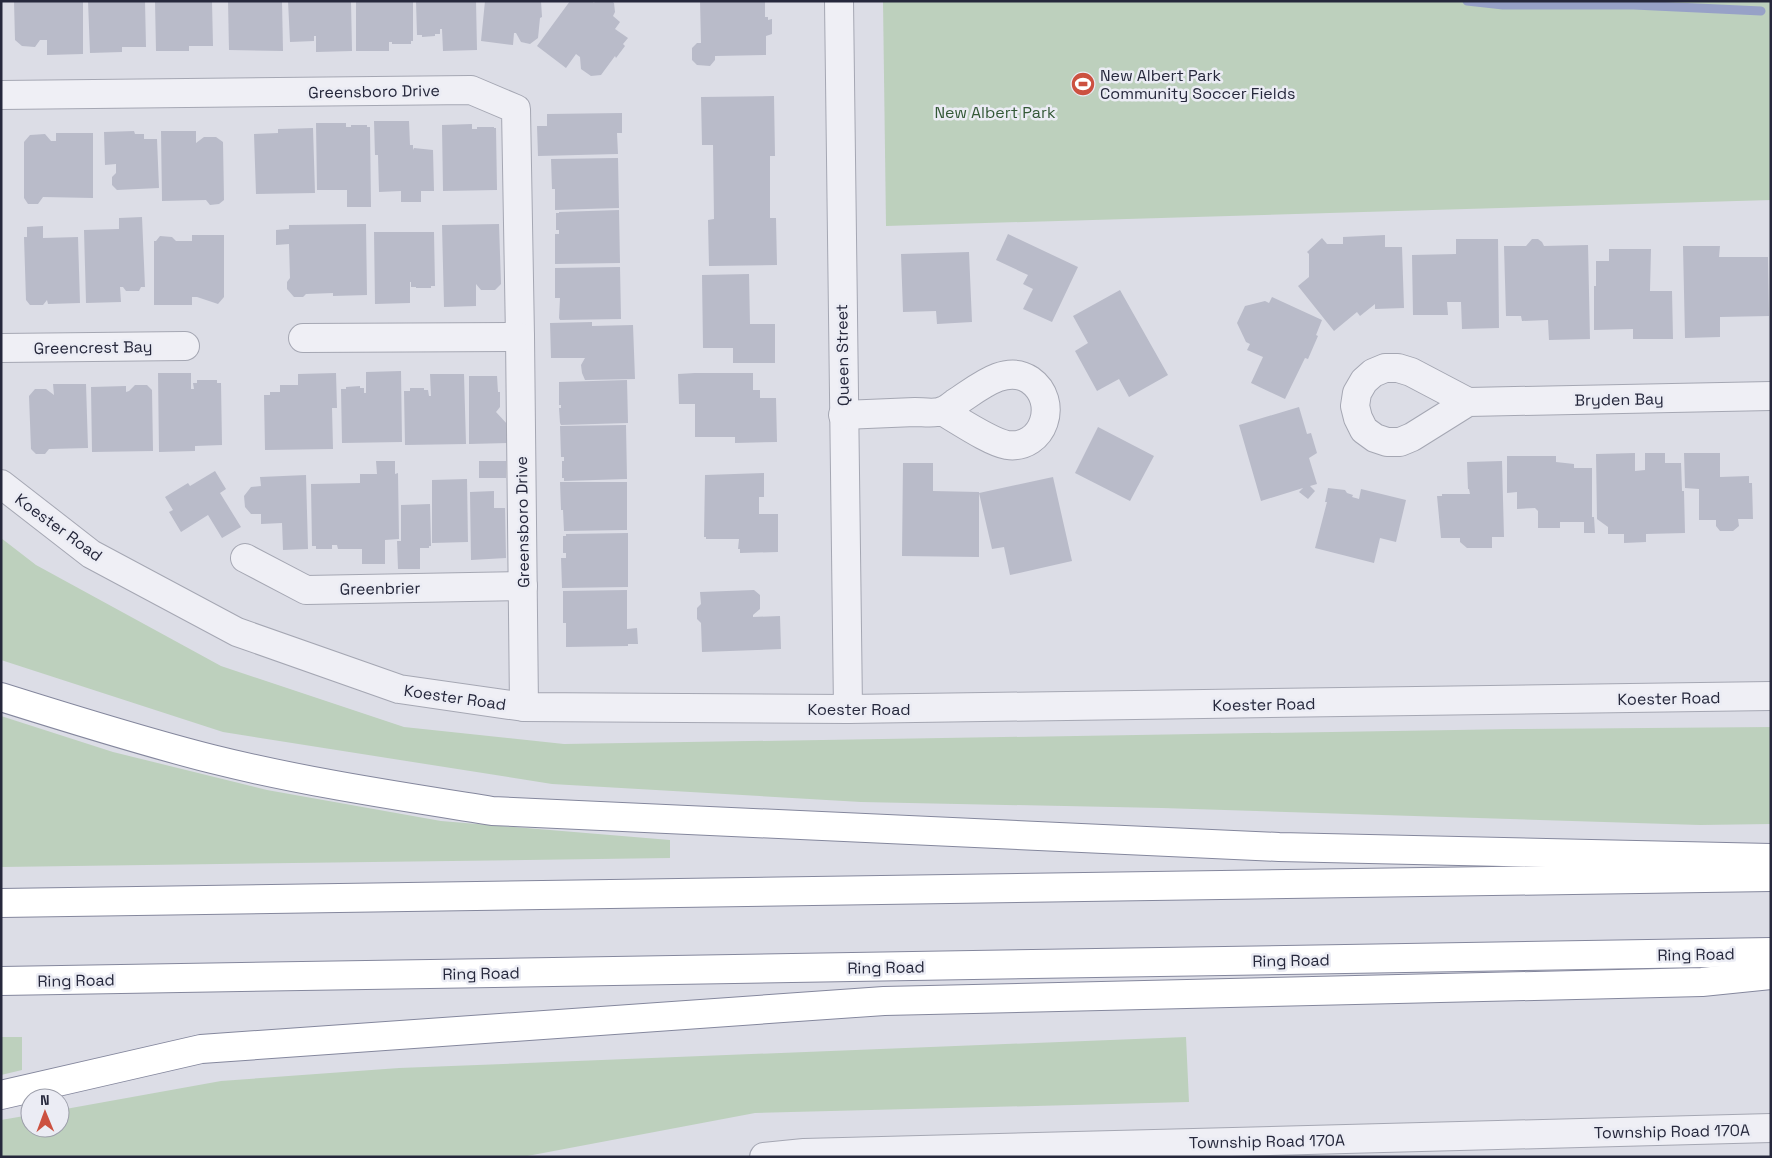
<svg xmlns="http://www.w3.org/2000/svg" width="1772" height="1158" viewBox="0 0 1772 1158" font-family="'Space Grotesk',sans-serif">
<rect width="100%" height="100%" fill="#dcdde6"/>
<g fill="#bdd0bd">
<path d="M883,1H1770L1771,200L886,226Z"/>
<path d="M1,538L36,565L221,666L404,727L564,744L1516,729L1771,727V824L1700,825L1162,808L861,802L552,784L223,732L1,660Z"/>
<path d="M1,716L113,752L267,790L441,821L670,840V858L1,867Z"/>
<path d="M1,1037H22V1070L1,1075Z"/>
<path d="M1186,1037L1189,1102L755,1113L522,1157H1V1120L30,1115V1128H60V1110L221,1081L399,1068Z"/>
</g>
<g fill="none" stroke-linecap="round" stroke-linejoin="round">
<path stroke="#97a1c7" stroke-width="9" d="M1467,1L1503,5H1634L1761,11"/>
</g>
<g fill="#b9bbc9">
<path d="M14,1H83V54L47,55V40H40L35,47L22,46L15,40Z"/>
<path d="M88,1H145L146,47H122V52L90,53Z"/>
<path d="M155,1H212L213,46H189V51H156Z"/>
<path d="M228,1H282L283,51L229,50Z"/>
<path d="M288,1H351L352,51L316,52V36H314V41L290,42Z"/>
<path d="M356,1H413V41H411V44H392V42H389V51H356Z"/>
<path d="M416,1H476L477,50L443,51L442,29H440V34H435V36L422,37V35H417Z"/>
<path d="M485,1H541L542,17L540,18L538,38L530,44L521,42L516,33H514L513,45L481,41Z"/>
<path d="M570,1H592L594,3L595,1H612L614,3L615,12L613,16L620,22L615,29L628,38L623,44L625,46L616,58L615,56L601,75L591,76L581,69L580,57L576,54L566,68L537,46Z"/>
<path d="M700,1H765V17H768V20L772,19V34L766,36V55L715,56V60L710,66L697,65L692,60V48L697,43H701Z"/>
<path d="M774,96L775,156H770V218H776L777,265L709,266L708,220L714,219L713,145H702L701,97Z"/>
<path d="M622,113V133H617L618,154L538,156L537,126H547V114Z"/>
<path d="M374,121H409L410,145H413V150L414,148L433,150L434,191H421V202H401V191L379,192L378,155H375Z"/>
<path d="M316,123H346V127H351V125H367V127H370L371,207H347V190H317Z"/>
<path d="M472,124V129H477V127H494V128H496L497,190L443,191L442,125Z"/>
<path d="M313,128L315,193L256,194L254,134L278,133V129Z"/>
<path d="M134,131L135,134H144V139H157L159,188L117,190L112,185V177L116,173V164L105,165L104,132Z"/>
<path d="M161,131H196V143L204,137H216L223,142L224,200L219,204L210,205L206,200L162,201Z"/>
<path d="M56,133H93V198L43,197L38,204H28L24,198V142L30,135L45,134L51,141H56Z"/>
<path d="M618,158L619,208L555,210V189H552L551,159Z"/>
<path d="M619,210L620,263L555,264V234H559V230H556V213H559V212Z"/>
<path d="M142,217L145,287H141L139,291H126L123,287H120L121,302L86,303L84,230L119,229V218Z"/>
<path d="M366,224L367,295L333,296V293L306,294L303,297H294L287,289V282L290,278L289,244L276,245V230L289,229V225Z"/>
<path d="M499,224L501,284L495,290H481L476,284V306L444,307L442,225Z"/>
<path d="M43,226V238L78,237L80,303L48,304L47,300L43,305H30L26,300L24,237H27V227Z"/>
<path d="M374,232H434L435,286H431V288H416V287H411V282H410V303L375,304Z"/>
<path d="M1008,234L1078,267L1052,322L1023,309L1033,289L1023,284L1028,275L996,260Z"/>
<path d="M192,235H224V297L218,304L197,297H192V305H154V241H156L160,236L172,237L176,241H192Z"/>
<path d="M1385,235V247H1402L1404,308L1375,309V304L1360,316L1357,312L1334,331L1298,286L1309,277V254L1307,252L1322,238L1327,244H1343V237Z"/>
<path d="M1456,239H1498L1499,328L1462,329L1461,302H1447L1448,315H1413L1412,255L1456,254Z"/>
<path d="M1532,239H1538L1542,242L1544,246L1588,245L1590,339L1549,340L1548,320L1522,321L1521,316H1506L1504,246H1526Z"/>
<path d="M1683,246H1720L1719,257H1768L1769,316L1720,317V337L1685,338Z"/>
<path d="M1609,249H1651L1650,291H1672L1673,339H1633V329L1594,330V286H1596V261H1609Z"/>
<path d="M969,252L972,322L937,324L936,311L903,312L901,254Z"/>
<path d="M620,267L621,319L560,320L559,318L560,298H555V268Z"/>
<path d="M749,274L750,324H775V363H733V348H703L702,275Z"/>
<path d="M1120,290L1168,375L1129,397L1119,379L1097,391L1075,351L1088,343L1073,316Z"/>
<path d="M1272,297L1322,320L1316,335L1318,336L1308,359L1305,358L1285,399L1251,383L1263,357L1247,350L1250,344L1246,342L1237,323L1245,306L1265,301L1269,303Z"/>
<path d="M592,322V326L633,325L635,379L585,380L582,373L581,365L585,358H551L550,323Z"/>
<path d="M401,371L402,442L342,443L341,389H346V387L360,386V388H364V393H366V372Z"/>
<path d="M158,373H191V389H194L193,383H197V380H217V383H221L222,445L195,446V451L159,452Z"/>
<path d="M336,373L337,408H332L333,449L265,450L264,395H270V392H280V385H298V374Z"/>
<path d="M695,373H753V390H760V398H776L777,442L735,443V437H695V404H679L678,374Z"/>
<path d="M430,374H464L466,444L405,445L404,391H410V388H424V390H428L429,396H431Z"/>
<path d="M469,376H497L498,392H500V407L496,412L508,425V443L469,444Z"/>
<path d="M627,380L628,423L561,425L560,423L559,408H561V405H559V382Z"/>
<path d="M53,384H86L88,448L49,449L45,454H36L31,449L29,396L35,389H46L54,395Z"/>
<path d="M135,385H147L152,390L153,451L92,452L91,387L126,386V392L129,391Z"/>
<path d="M1299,407L1307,434L1311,433L1317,453L1309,458L1317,484L1310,486L1315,491L1308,499L1299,492L1303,488L1261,501L1239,425Z"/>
<path d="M626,425L627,479L564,481V478H562V461H564V457H561L560,426Z"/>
<path d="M1098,427L1154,456L1130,501L1075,473Z"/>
<path d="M1635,453V471L1645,470V453H1665V463H1681L1682,491H1684L1685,533L1646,534V542L1624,543V534H1608V527L1597,519L1596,454Z"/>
<path d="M1684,453H1720V477L1749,476V483H1752L1753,519H1738L1739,526L1733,531H1720L1716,526V520H1699V489L1685,488Z"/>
<path d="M1507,456H1556V462L1574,464V468H1592V517H1594L1595,533H1584V522H1560V528H1538V511L1535,508L1517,509V492L1507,493Z"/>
<path d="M376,461H395V474L398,473L399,539L385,540V564H362V549H338L337,545H332V549H316V546H312L311,484L360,483V474H377Z"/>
<rect x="479" y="461" width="27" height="17"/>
<path d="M1502,461L1504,537H1492V548H1467L1460,542V538H1441L1437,496H1442V494H1470L1469,489H1468L1467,462Z"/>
<path d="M903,463H933V491L979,492V557L902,556Z"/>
<path d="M215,471L226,489L220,493L241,527L222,538L208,515L181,532L169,512L173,510L165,497L188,483L190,486Z"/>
<path d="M764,473V497H759V514H778V552L740,553V549H738L739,539H706V537H704L705,475Z"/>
<path d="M306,475L308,549L283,550L282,523L261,524V514H251L245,507L244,496L251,487L261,486L260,477Z"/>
<path d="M1053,477L1072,561L1010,575L1004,547L992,549L979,493Z"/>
<path d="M467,479L468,542L432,543V480Z"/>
<path d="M560,482H627V530L564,531L563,510H561Z"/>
<path d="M1328,488L1345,490L1347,493L1353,495L1352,497L1359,499L1361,489L1406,500L1396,542L1380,538L1374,563L1315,548L1327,502H1325Z"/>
<path d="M494,491V508H505L506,558L471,560L470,492Z"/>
<path d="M430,504L431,546H429V548H420V569H398L397,541H401V505Z"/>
<path d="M628,533V587L562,588L561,558H566V553H563V536H566V534Z"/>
<path d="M627,590V629L637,628L638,644H628V646L566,647V623H563V591Z"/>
<path d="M754,590L760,595V609L753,615V617L780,616L781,649L702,652L701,623L697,619V608L701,604L700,592Z"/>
</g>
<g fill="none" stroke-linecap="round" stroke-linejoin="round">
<g stroke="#a5a7b3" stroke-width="30">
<g id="minor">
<path d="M839,1L848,709"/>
<path d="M1,95L471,90L516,109L520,337L524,707"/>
<path d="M303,338L520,337"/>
<path d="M1,348L185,346"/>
<path d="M1468,402L1412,437L1400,442H1387L1375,438L1364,430L1358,418L1355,406L1357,393L1364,381L1373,373L1385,368H1398L1411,372L1468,402L1771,396"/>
<path d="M843,415C867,414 891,413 915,412C923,412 935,414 942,411C946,410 951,406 955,403C976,390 1005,363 1030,380C1060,401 1044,450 1007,445C990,442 958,420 942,411"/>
<path d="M1,484L91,554L237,632L399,689L524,707L848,709L1771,696"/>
<path d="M245,558L306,590L523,586"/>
<path d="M764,1157L804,1153L1771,1128"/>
</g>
</g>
<g stroke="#84879d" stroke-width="30">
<g id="highway">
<path d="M1,697C71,719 141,741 212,759C304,782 398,796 492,811L1279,847L1771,858"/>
<path d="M1,903L1771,877"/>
<path d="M1,981L1771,952"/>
<path d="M1,1095L201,1049L884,1001L1702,982L1771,975"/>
</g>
</g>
<use href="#minor" stroke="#efeff5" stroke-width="28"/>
<use href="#highway" stroke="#fff" stroke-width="28"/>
</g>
<defs>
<g id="stadium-disc" transform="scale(1.25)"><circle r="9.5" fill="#cc5140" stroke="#ebecf4"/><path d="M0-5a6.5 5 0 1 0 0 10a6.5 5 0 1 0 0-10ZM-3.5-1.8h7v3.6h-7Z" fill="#fff"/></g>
</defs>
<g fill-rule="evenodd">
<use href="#stadium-disc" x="1083" y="84"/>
</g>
<g text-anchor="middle" stroke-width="5" stroke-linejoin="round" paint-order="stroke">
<g font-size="16" fill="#26283c" stroke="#ebecf4" text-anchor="start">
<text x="1100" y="81">New Albert Park<tspan x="1100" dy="18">Community Soccer Fields</tspan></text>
</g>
<g font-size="16" fill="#26283c" stroke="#ebecf4">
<text transform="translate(374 91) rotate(-1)" y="6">Greensboro Drive</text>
<text transform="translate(93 347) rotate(-1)" y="6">Greencrest Bay</text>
<text transform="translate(842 355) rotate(-91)" y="6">Queen Street</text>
<text transform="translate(1619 399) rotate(-1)" y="6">Bryden Bay</text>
<text transform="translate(522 522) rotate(-91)" y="6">Greensboro Drive</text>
<text transform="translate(59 527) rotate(36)" y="6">Koester Road</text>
<text transform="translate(380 588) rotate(-1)" y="6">Greenbrier</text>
<text transform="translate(455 697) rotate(8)" y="6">Koester Road</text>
<text transform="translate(1669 698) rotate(-1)" y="6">Koester Road</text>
<text transform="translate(1264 704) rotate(-1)" y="6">Koester Road</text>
<text x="859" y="715">Koester Road</text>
<text transform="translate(1696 954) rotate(-1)" y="6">Ring Road</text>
<text transform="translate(1291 960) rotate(-1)" y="6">Ring Road</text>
<text transform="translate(886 967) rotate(-1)" y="6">Ring Road</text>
<text transform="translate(481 973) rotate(-1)" y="6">Ring Road</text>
<text transform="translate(76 980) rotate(-1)" y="6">Ring Road</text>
<text transform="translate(1672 1131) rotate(-1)" y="6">Township Road 170A</text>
<text transform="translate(1267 1141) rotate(-1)" y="6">Township Road 170A</text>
</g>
<g font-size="16" fill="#335836" stroke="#ebecf4">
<text x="995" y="118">New Albert Park</text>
</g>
</g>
<rect width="1772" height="1158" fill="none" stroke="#26283c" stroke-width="5"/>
<g transform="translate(45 1113) rotate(359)"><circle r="24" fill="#ebecf4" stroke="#9c9eaa"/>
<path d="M0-4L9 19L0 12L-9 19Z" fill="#cc5140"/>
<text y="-8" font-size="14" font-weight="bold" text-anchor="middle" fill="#26283c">N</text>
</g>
</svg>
